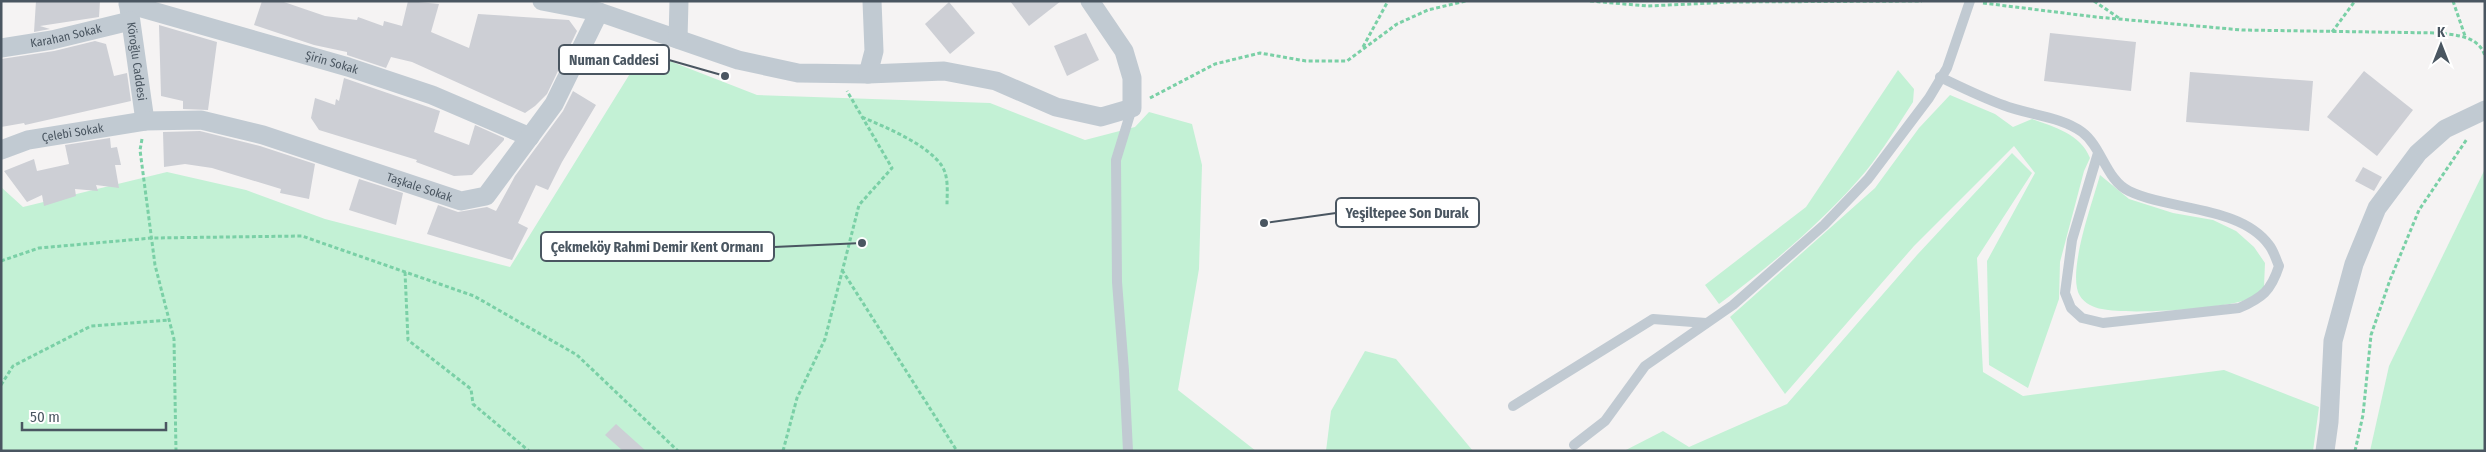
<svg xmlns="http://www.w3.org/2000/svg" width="2486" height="452" viewBox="0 0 2486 452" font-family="'Fira Sans Condensed',sans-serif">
<rect width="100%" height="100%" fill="#f5f3f3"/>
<g fill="#c3f1d5">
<path d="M644,51L757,95L990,103L1085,140L1135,127L1149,112L1192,124L1202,165L1199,269L1178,390L1256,451H1V187L23,207L167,172L246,190L325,219L510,267Z"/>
<path d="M1898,70L1914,89L1913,102C1898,125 1883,150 1866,171C1824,221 1771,265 1719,304L1705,285L1806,207Z"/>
<path d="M1950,95L1995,114L2013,127L2032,119C2054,127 2081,134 2090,158L2084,171L2060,262L2059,299L2028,388L1989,365L1987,261L2035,173L2014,146L1914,246L1785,394L1730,317L1875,188L1919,128Z"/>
<path d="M2012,153L2032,173L1977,258L1983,372L2023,396L2224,370L2319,407L2313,451H1624L1663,431L1689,447L1787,404L1917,255Z"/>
<path d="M2485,169V451H2370L2389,366Z"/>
<path d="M2100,175L2129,199L2173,213L2213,220L2236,231L2254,247L2265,263L2264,287C2259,291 2255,297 2249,299C2225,309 2128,315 2102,309C2094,308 2084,303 2080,296C2066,274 2093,201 2100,175Z"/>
<path d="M1365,351L1396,359L1473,451H1326L1331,411Z"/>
</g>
<g fill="#cdcfd5">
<path d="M36,1H100L99,17L40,26L50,29L34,32Z"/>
<path d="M262,1H281L325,16L357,20L358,17L383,26L384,21L402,26L408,1L439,4L431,32L469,48L478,14L569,20L577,31L547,94L535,106L525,113L412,62L391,57L386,68L347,55V52L314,45L254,25Z"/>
<path d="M1010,1H1061L1029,26Z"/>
<path d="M949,2L975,33L950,54L925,24Z"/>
<path d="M159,25L217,42L208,110L183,109V101L161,96Z"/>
<path d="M1086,33L1099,60L1067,76L1054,46Z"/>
<path d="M2050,33L2136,42L2131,91L2044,81Z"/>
<path d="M95,41L106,44L114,76L127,73L131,101L25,125L24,123L1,127V59L54,51Z"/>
<path d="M2364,71L2413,110L2377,156L2327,117Z"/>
<path d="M2190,72L2313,81L2309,131L2186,122Z"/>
<path d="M344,78L440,111L434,132L469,145L475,125L504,138V140L472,175L454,176L416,162L417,160L319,130L311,118L315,98L335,105L336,99L339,101Z"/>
<path d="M573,91L596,105L562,162L548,190L536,185L518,223L528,228L512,260L427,234L438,205L458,212L487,207L496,211L515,176L563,111Z"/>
<path d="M200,131L260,146L315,164L309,199L280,193L281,189L212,168L185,164L164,167L163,132Z"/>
<path d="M110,138L111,148L117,147L121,165H115L119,188L96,185L98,191L75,189L76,196L44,206L42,195L27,202L4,171L34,159L37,171L69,164L65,145Z"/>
<path d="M2363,167L2382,177L2374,191L2355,181Z"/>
<path d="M359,179L403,193L396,225L349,210Z"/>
<path d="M616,424L646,451H623L605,435Z"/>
</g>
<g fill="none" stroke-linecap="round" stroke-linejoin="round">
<g stroke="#7ad0a6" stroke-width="3" stroke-dasharray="4 2.5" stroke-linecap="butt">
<path d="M1590,1L1648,6L1732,2L1922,1"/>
<path d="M2094,1L2119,18"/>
<path d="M2453,1L2465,36"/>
<path d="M1983,3L2096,17L2242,30L2439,33C2456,35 2479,36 2485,56"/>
<path d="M2332,32L2355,1"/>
<path d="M1363,47L1388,1"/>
<path d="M1150,98L1215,64L1260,53L1306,61H1347L1397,24L1428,10L1466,1"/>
<path d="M862,117C887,128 927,144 942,166C949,177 947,193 947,205"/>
<path d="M142,139L140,150L155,265L174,339L176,451"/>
<path d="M1,261L39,248L152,238L302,236L474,296L577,355L678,451"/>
<path d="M842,270L957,451"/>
<path d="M405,272L408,340L471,389L473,404L529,451"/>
<path d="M1,385L13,366L91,326L169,320"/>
<path d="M783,451L797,398L825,339L859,205L892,168L847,91"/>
<path d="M2355,451L2363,415L2371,335L2390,280L2419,210L2467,139"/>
</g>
<g stroke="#c1cad2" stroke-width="10">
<path d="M1940,77C1961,87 1981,97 2003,105C2028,115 2060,116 2082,132C2102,147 2106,180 2129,191C2171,211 2241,206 2269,245C2274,251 2276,260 2279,266C2271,291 2262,298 2239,308L2103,323L2082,318L2071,308L2065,293L2072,240L2098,153"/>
<path d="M1513,406L1653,319L1706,323"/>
<path d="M1574,445L1605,421L1645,366L1733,305L1824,225L1868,179L1929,98L1947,68L1970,1"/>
<path d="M1128,451L1124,371L1117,282L1116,160L1132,108"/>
</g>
<g stroke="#c1cad2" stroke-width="19">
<path d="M542,1L599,12L738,60L798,73L868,74L944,71L996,81L1056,107L1101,117L1132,108V78L1124,51L1090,1"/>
<path id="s1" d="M128,4L348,67L432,95L530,137"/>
<path id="s2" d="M129,8L145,121"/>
<path d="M678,39L679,1"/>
<path id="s3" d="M1,48L52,40L130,21"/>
<path d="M868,74L874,51L872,1"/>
<path id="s4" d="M1,150L28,140L145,121L201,120L263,135L461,201L486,196L554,104L599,12"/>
<path d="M2325,451L2329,422L2333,341L2354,264L2377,208L2418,153L2445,129L2485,110"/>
</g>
</g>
<g text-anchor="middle" stroke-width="4" stroke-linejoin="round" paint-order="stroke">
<g font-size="12" fill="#4a5661" stroke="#fff">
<text dy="4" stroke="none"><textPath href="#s3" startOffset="66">Karahan Sokak</textPath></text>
<text dy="4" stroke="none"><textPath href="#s2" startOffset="54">Köroğlu Caddesi</textPath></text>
<text dy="4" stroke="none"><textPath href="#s1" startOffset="212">Şirin Sokak</textPath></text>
<text dy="4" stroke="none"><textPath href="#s4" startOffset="74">Çelebi Sokak</textPath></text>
<text dy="4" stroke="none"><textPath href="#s4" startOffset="432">Taşkale Sokak</textPath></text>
</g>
</g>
<path fill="none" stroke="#4a5661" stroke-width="2" d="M725 76L669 60M1264 223L1336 213M862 243L774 247"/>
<g fill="#4a5661" stroke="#fff" stroke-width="2">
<circle cx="725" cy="76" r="5"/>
<circle cx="1264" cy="223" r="5"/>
<circle cx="862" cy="243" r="5"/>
</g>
<g fill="#fff" stroke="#4a5661" stroke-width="2">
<rect x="559" y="45" width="110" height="29" rx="5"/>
<rect x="1336" y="198" width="143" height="29" rx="5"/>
<rect x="541" y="232" width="233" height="29" rx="5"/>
</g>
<g font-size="14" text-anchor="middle" font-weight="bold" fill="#4a5661">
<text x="614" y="65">Numan Caddesi</text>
<text x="1407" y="218">Yeşiltepee Son Durak</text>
<text x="657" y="252">Çekmeköy Rahmi Demir Kent Ormanı</text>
</g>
<rect width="2486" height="452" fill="none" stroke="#4a5661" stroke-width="5"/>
<g transform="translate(2441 45)" stroke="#ffffff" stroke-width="4" paint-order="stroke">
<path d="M0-4L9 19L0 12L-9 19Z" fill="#4a5661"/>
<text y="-8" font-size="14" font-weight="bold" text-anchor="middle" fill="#4a5661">K</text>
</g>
<path d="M22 422v8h144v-8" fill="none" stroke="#4a5661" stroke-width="2.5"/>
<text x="30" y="422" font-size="15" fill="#4a5661" stroke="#ffffff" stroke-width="4" paint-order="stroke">50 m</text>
</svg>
